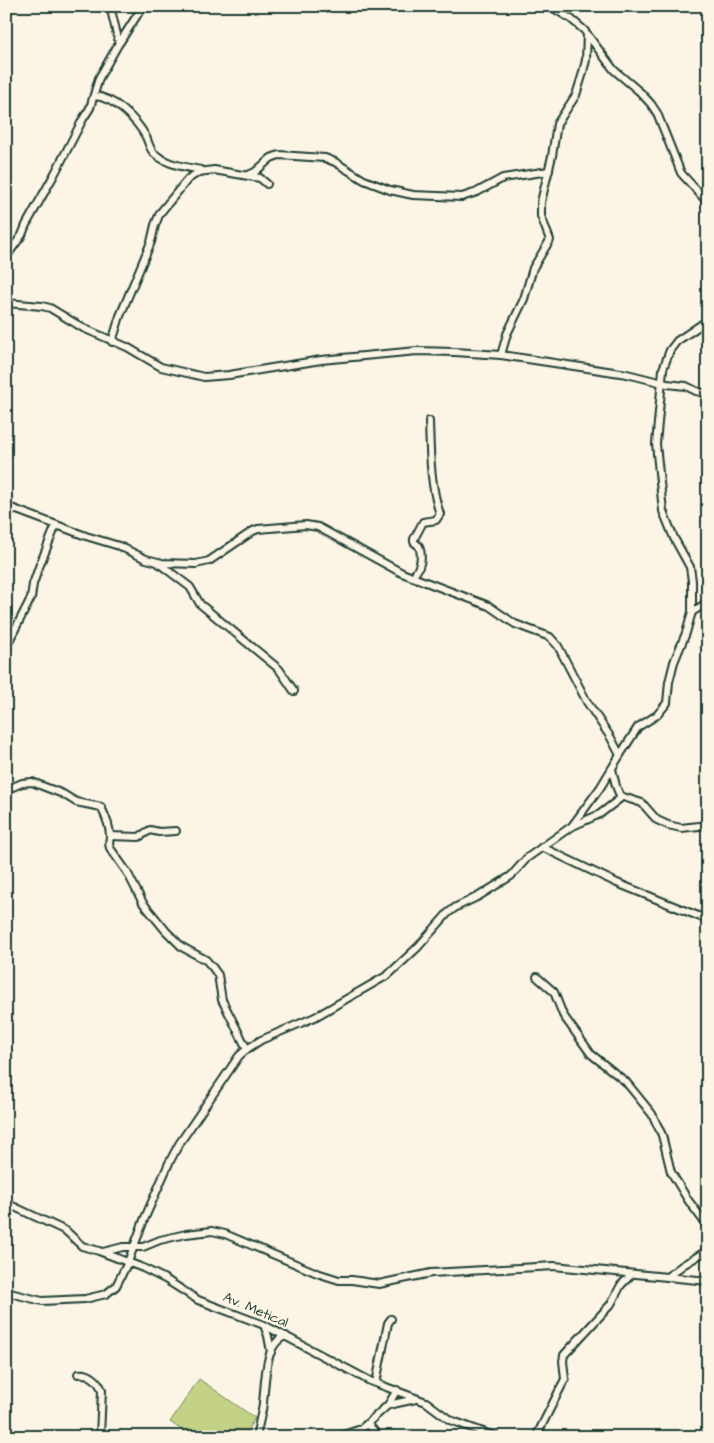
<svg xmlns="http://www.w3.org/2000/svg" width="714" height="1443" viewBox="0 0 714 1443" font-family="'Architects Daughter',sans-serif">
<rect width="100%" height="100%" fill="#fcf5e5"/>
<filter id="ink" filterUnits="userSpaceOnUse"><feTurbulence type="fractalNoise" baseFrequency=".02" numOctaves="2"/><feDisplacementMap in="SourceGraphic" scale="10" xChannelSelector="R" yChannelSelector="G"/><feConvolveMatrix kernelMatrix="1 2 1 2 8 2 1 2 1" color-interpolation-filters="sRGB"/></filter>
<g filter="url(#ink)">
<path fill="#c3d286" stroke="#71885d" d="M199,1379L255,1418L243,1437H192L170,1422Z"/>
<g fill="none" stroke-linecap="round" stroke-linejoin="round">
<g stroke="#1f3d34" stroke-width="10">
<g id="minor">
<path d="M550,6L571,19L584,30L614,70L640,92L651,104L657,113L681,173L708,203"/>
<path d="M120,42L143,6"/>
<path d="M94,96C114,97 137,120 146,137C149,143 149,149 155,154C168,165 185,167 201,170"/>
<path d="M248,175L255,172L271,158L279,155L325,158L335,162L364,180L390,190L413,195L462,197L477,192L503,178L549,171"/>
<path d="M6,257L22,235L26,225L54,175L83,119L90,108L99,78L119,43L110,6"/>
<path d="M6,303L42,306L50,308L83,328L127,347L161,367L204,377L229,375L321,360L417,351L455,352L501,355L627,374L667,384L686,386L696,391L708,394"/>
<path d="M112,342L120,316L151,242L155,225L160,213L188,179L199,172L214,170L260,178L267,184"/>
<path d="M501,355L507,334L524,299L533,268L550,240L541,216V202L552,156L557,124L576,95L582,76L586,60L587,34"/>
<path d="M6,506L86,536L119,546L146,559L162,563L196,564L209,561L253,531L258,529L306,525L318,527L402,573L489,606L515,624L550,637L558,646L587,702L611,738L620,755L600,788L572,826L527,858L511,876L479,896L456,907L448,913L418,947L388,975L315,1017L261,1040L247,1049L239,1056L179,1144L169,1163L144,1220L128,1262L116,1286L106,1294L85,1299L42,1301L6,1292"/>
<path d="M157,562L190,587L200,604L279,669L294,691"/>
<path d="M412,577C421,568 423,558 419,546L414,542V539L423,522L436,520L440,514C430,485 430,452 429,421"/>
<path d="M692,612L708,602"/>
<path d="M6,647L31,598L33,584L39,567L56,525"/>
<path d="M620,755L638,727L657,715L667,703L669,682L674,662L686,633L692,612V581L690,567L674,538L663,511L656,444L663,369L670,350L677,341L708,320"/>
<path d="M612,769L616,786L620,796L642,803L657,820L668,825L681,828L708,825"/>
<path d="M6,790L22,783L32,782L63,794L76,802L101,807C105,815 110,827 110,836C110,841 108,843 110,848L127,872L143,903L166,931L182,947L206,960L213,968L218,975L222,1000L247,1049"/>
<path d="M573,826L600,814L622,797"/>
<path d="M110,836L139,837L150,830L159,832L176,831"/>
<path d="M542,847L617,883L708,920"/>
<path d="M537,977L554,992L563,1015L591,1054L626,1082L652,1114L662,1135L671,1172L688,1200L708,1227"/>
<path d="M6,1203L66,1231L82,1246L99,1251L143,1268L165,1279L198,1300L264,1325L370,1381L426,1402L450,1420L497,1437"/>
<path d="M103,1252L123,1247H143L160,1240L186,1234L212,1231L225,1234L317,1273L339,1280H352L379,1284L431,1273L554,1266L667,1277L683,1265L708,1250"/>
<path d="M667,1277L708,1281"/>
<path d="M264,1325L268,1336L271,1352"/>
<path d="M78,1374C89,1372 98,1380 102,1390L100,1437"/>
<path d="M376,1383L388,1323L391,1319"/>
<path d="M388,1405L397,1390"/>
<path d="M368,1424L379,1437"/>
<path d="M256,1437C258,1428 260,1419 262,1410C266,1390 262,1343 286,1336"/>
<path d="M337,1437L361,1429L388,1405L416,1399"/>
<path d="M536,1437L565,1379L563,1361L564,1355L611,1304L621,1285L632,1274"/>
</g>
</g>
<use href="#minor" stroke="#fcf5e5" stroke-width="6"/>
</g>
</g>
<g text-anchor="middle" stroke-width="4.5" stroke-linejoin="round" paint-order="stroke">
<g font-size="14" fill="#1f3d34" stroke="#fcf5e5">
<text transform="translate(256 1309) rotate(23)" y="5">Av. Metical</text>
</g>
</g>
<rect width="714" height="1443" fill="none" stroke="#fcf5e5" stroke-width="25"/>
<rect x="12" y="12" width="689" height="1418" fill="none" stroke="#1f3d34" stroke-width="2" filter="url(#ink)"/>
</svg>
